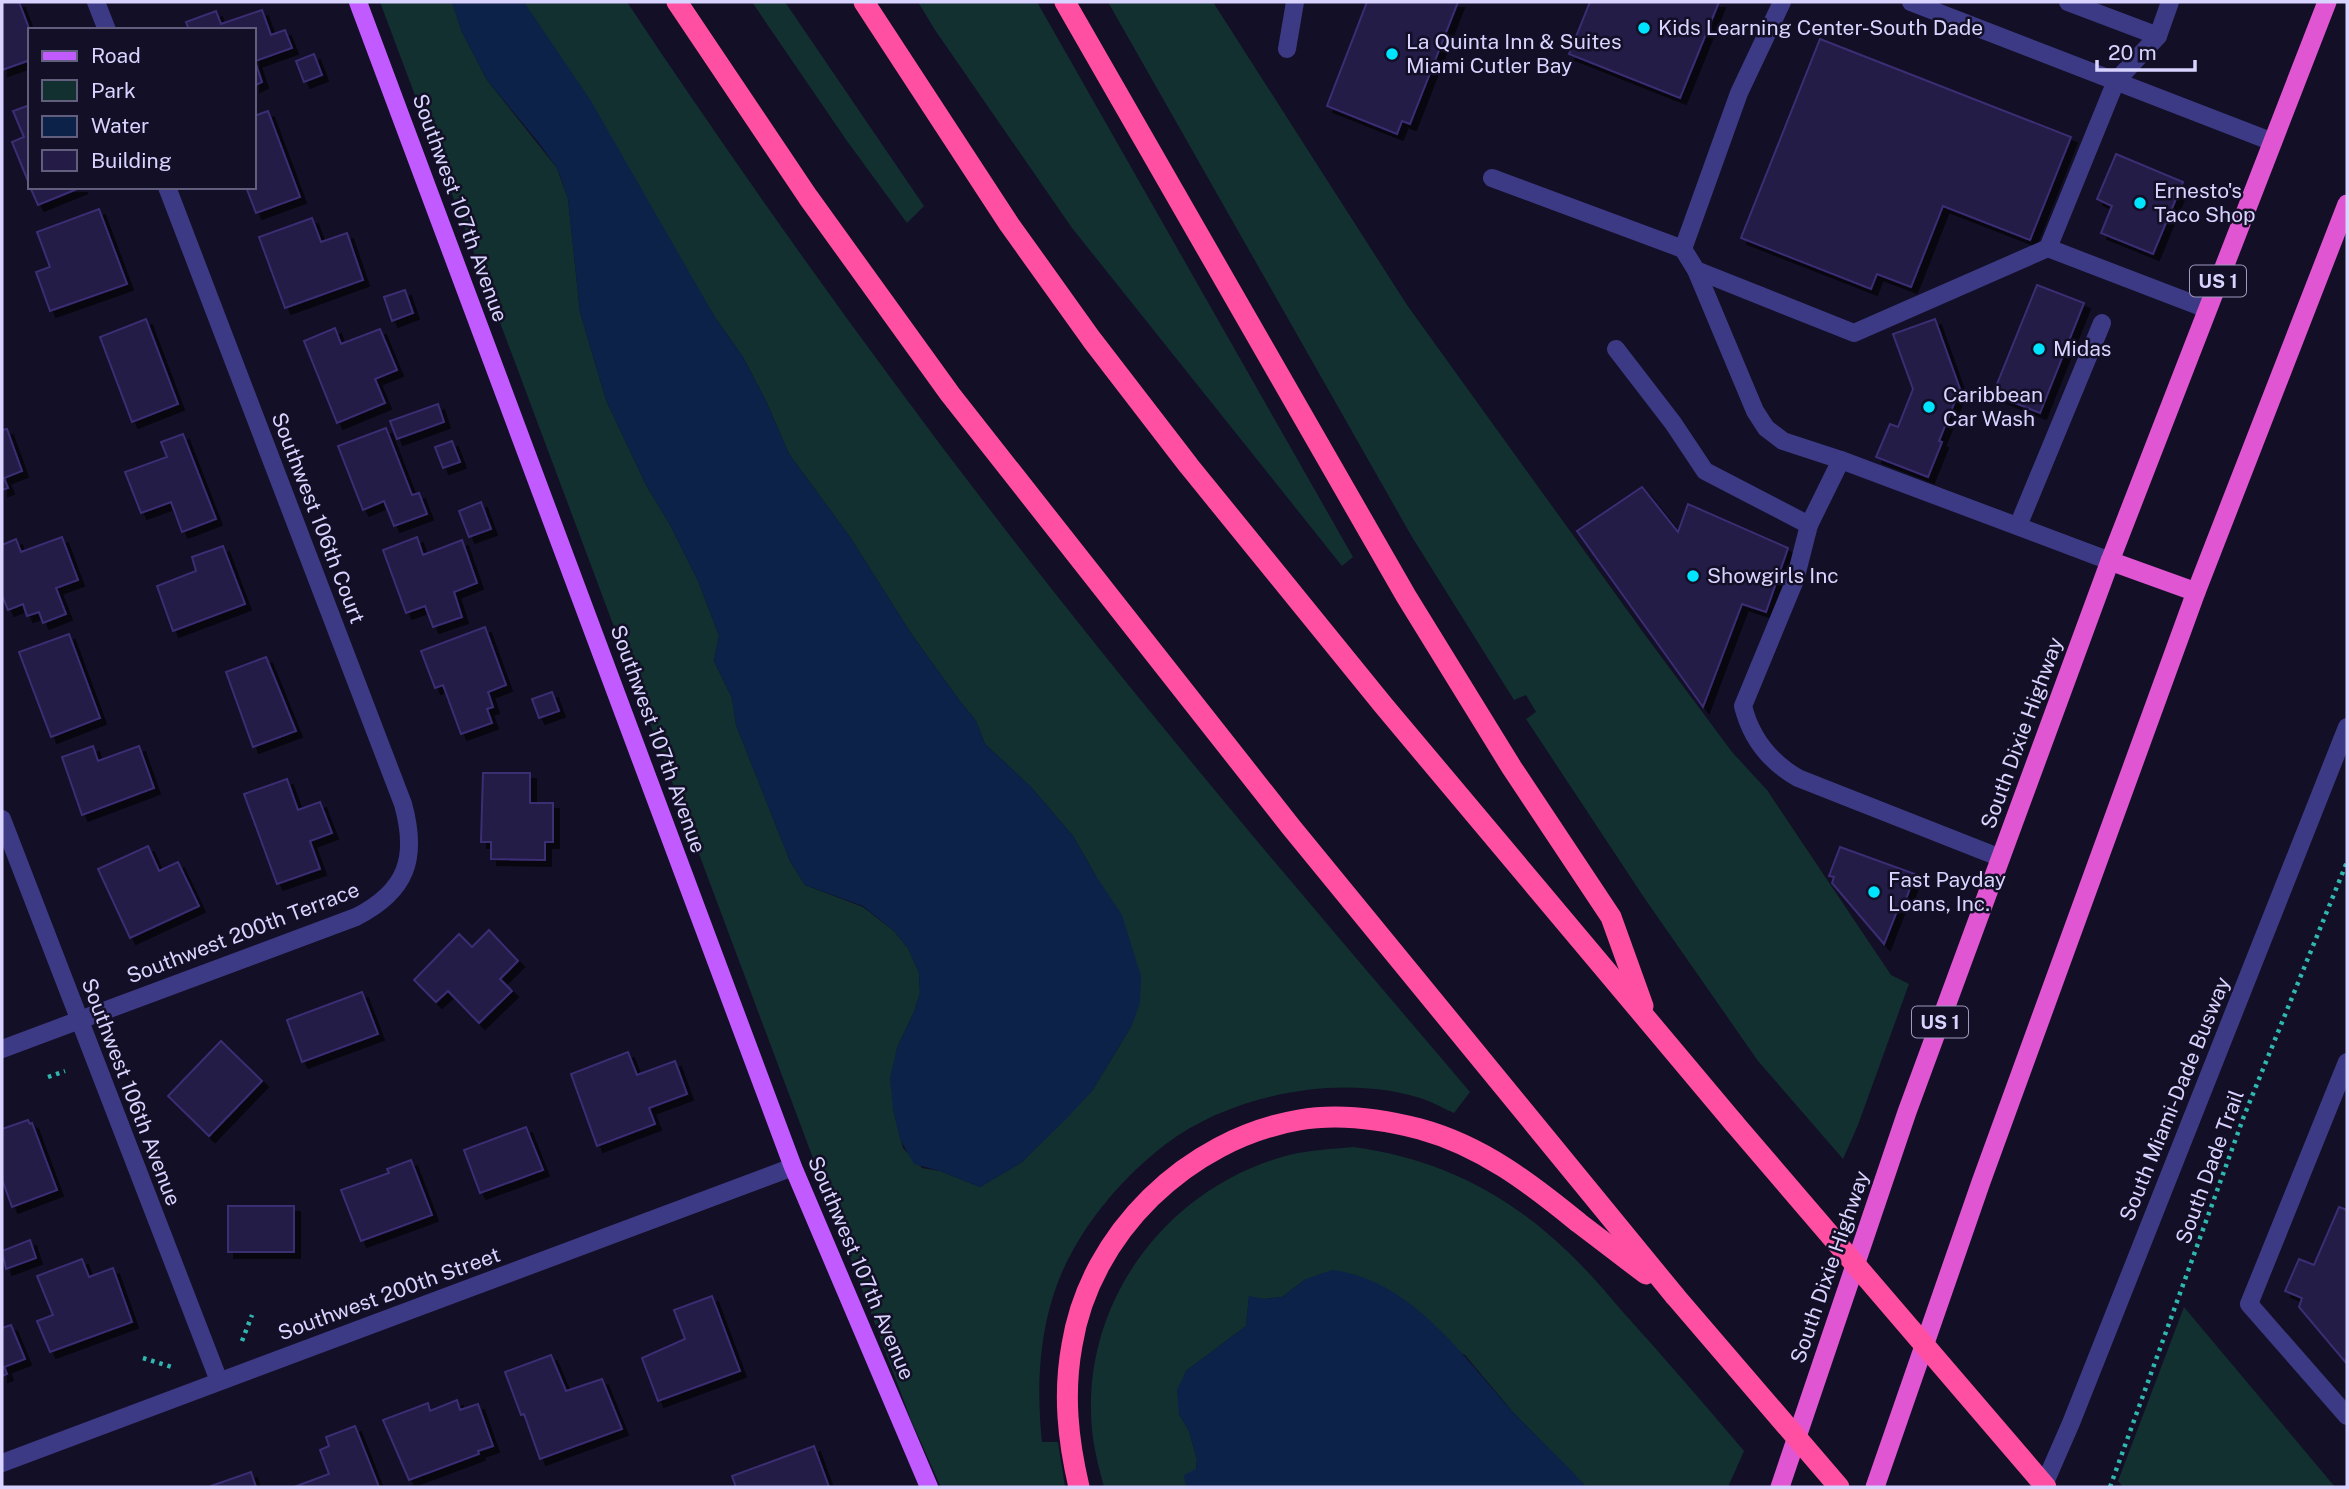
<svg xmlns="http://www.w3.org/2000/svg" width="2349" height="1489" viewBox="0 0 2349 1489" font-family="'Public Sans',sans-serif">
<defs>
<filter id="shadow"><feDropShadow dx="6" dy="6" stdDeviation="0" flood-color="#0009"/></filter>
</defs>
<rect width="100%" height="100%" fill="#130f26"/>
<g fill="#12302f">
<path d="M380,2H452L462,32L487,80L557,168L568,199L580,312L606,400L646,485L669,523L699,583L719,636L714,661L732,698L736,725L790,861L805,885L863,907L894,931L908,948L919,973L920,993L914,1012L897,1048L893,1109L903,1148L922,1168L940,1171L980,1187L1022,1162L1092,1091L1132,1025L1096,876L1073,836L1031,787L985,744L976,721L959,700L910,632L850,537L789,454L766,401L743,357L716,319L524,2H627C796,256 977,502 1171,737C1269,857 1370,974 1470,1092L1454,1113C1442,1108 1431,1101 1420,1098C1341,1073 1231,1094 1166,1144C1123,1177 1086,1220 1063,1270C1039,1324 1036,1385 1042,1442H1058L1065,1487H941L939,1483L911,1420Z"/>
<path d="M752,2H785L924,206L907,223L847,141Z"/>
<path d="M918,2H1037L1353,557L1342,566L1072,228L935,30Z"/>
<path d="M1108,2H1213L1407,305L1648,639L1732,752L1767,790L1891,975L1909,984L1858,1125L1843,1159L1758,1061L1645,899L1526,719L1536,712L1526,695L1514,700L1412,537Z"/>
<path d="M1353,1147C1437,1158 1507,1193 1568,1252C1587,1270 1605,1291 1622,1311C1664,1357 1704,1404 1744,1451L1728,1487H1586L1512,1411L1465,1355L1306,1279L1282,1297L1264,1299L1249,1297L1246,1326L1186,1371L1179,1414L1189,1431L1197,1459L1196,1469L1185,1483L1189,1487H1104C1099,1468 1094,1450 1092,1430C1080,1302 1167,1187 1289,1155C1310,1150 1332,1149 1353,1147Z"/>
<path d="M2184,1307L2335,1487H2123L2118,1481Z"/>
</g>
<g fill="#0c2248">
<path d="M452,2H524L591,101L716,319L743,357L766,401L789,454L850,537L910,632L959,700L976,721L985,744L1031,787L1073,836L1096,876L1122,915L1141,976L1140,1003L1132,1025L1092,1091L1066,1119L1022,1162L980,1187L940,1171L914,1164L900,1139L893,1109L890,1078L897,1048L914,1012L920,993L919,973L908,948L894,931L863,906L805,885L790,861L736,725L732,698L714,661L719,636L699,583L669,523L646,485L606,400L580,312L568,199L561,178L557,168L539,143L487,80L462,32Z"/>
<path d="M1332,1270C1410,1279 1463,1356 1512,1411C1536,1437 1563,1460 1586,1487H1189L1185,1483L1184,1475L1196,1469L1197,1459L1189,1431L1179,1414L1177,1390L1186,1371L1246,1326L1249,1296L1264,1299L1282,1297L1306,1279Z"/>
</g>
<g fill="#241b47" stroke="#3b2d73" stroke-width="2" filter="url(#shadow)">
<path d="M2,2H19L30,31V60L2,70Z"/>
<path d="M1367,2H1458L1410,124L1402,121L1397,134L1327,106Z"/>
<path d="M1590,2H1719L1680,98L1569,54Z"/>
<path d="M262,10L271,35L285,30L292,48L255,61L262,82L254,86V30H189L186,22L216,11L221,24Z"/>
<path d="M1820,39L2071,137L2030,240L1943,206L1911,287L1877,274L1871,289L1741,238Z"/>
<path d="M314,54L322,75L304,82L296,61Z"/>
<path d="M30,105V186L12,142L24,137L13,111Z"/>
<path d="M268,111L300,197L256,213L246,187H254V116Z"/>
<path d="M2116,154L2183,182L2153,254L2101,233L2112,206L2097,199Z"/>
<path d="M30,187H82L38,205Z"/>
<path d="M99,209L127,284L50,311L36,272L50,267L37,232Z"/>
<path d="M312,218L321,242L347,233L363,280L285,308L259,237Z"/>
<path d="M2037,285L2084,303L2040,413L1993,394Z"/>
<path d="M405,290L413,313L392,321L384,297Z"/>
<path d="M146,319L178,404L132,422L100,337Z"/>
<path d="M1935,319L1960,389L1939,441L1942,442L1928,477L1876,457L1890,424L1898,427L1913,389L1893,334Z"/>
<path d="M335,328L341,344L380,329L397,370L375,379L385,403L337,423L304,341Z"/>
<path d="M438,404L444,422L397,439L390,421Z"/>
<path d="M386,428L412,495L419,493L427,514L394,526L384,501L363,510L338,446Z"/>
<path d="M7,429L22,471L4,478L8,488L2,490V430Z"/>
<path d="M183,434L216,519L182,532L171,502L141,513L125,472L167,457L161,442Z"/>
<path d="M452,441L460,462L443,468L435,447Z"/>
<path d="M1642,487L1678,532L1688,504L1788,548L1766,612L1742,604L1703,707L1577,531Z"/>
<path d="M481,502L491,529L469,537L459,511Z"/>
<path d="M62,537L78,580L56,588L66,614L43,623L39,612L27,616L23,604L8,610L2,595V545L16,539L21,552Z"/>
<path d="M417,537L423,555L462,540L477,583L454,592L462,617L433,627L425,606L406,613L383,550Z"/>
<path d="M223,546L245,604L173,631L157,586L196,571L192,557Z"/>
<path d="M485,627L506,685L488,692L493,707L487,709L492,723L461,734L443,685L435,688L421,651Z"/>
<path d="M69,634L100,718L51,737L19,652Z"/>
<path d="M266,657L296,731L253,747L226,672Z"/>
<path d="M552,692L559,711L539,718L532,699Z"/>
<path d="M93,746L98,761L139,746L154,788L82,815L62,757Z"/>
<path d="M483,773H530V803H553V842H545V860L491,859V842H481Z"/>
<path d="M287,779L298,810L320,802L332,833L310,841L320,869L277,884L244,794Z"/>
<path d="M148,846L159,871L178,862L199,906L130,938L98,869Z"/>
<path d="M1840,847L1915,874L1905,902L1901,901L1884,944L1832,883L1834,877L1829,876Z"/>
<path d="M489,930L518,961L500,979L512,991L479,1023L448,991L436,1002L414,980L459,934L472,947Z"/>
<path d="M362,992L378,1034L302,1062L287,1020Z"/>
<path d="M221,1041L262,1081L209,1136L168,1096Z"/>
<path d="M628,1052L637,1075L675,1061L687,1094L649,1108L655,1124L597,1146L571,1074Z"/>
<path d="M28,1120L30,1124L32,1123L57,1190L12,1207L2,1179V1129Z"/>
<path d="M526,1127L543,1170L480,1193L464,1150Z"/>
<path d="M411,1160L432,1215L361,1241L341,1190L389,1173L387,1169Z"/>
<rect x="228" y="1206" width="66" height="46"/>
<path d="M2339,1207L2347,1210V1364L2299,1307L2302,1298L2285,1291L2299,1259L2314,1265Z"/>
<path d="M30,1240L36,1258L6,1269L2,1251Z"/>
<path d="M82,1259L89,1277L113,1268L132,1322L50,1352L37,1321L53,1315L37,1276Z"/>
<path d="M712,1296L740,1371L658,1401L642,1358L685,1339L674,1310Z"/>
<path d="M11,1325L25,1359L4,1367L7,1374L2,1376V1328Z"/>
<path d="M551,1355L566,1391L602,1379L622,1429L540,1459L524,1414L521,1415L505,1372Z"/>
<path d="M457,1400L460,1410L478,1404L493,1446L478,1451L479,1454L409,1480L383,1420L428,1403L430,1411Z"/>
<path d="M355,1426L379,1487H294L329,1474L320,1450L329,1446L326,1437Z"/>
<path d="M814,1446L829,1487H736L732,1476Z"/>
<path d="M251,1472L256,1487H211V1486Z"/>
</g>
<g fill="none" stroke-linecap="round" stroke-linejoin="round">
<g stroke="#2fb8b0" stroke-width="4.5" stroke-dasharray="3.5 5" stroke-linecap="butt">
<path d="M48,1077L65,1071"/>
<path d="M242,1341L252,1315"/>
<path d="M143,1358L172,1367"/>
<path d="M2110,1487L2244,1116L2347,862"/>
</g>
<g stroke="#3d3a85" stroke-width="18">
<path d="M1782,2L1739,93L1683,249L1696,270L1755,411L1766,428L1783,441L1841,460L2110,561"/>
<path d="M1911,2L2273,142"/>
<path d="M2068,2L2158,36"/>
<path d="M2170,2L2158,36L2116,81L2048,248L2207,309"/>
<path d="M1287,49L1295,2"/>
<path d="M1492,178L1683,249"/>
<path d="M1696,270L1854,333L2048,248"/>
<path d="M1616,349L1673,423L1705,471L1809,525L1841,460"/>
<path d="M1809,525L1795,580L1743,706C1751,738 1770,762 1798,778L2001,858"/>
<path d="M2018,526L2102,323"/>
<path d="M2347,1062L2249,1304L2347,1416"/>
<path d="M2043,1487L2071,1423L2347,727"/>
</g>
<g stroke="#3d3a85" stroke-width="18">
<path d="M96,2L107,30"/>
<path d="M2,819L219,1381"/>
<path d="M2,1049L356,917C407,891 418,858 403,804L167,187"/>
<path d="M2,1463L793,1167"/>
</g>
<path stroke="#c25bff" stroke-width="18" d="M358,2L793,1167L929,1487"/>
<g stroke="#e055d1" stroke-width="19">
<path d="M2110,561L2196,592"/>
<path d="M1780,1487L1907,1112L2110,561L2327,2"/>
<path d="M1875,1487L1981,1182L2196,592L2347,204"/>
</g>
<g stroke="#ff4fa3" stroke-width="21">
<path d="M677,2L808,197L950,394L1291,827L1675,1296"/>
<path d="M864,2L1009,224L1092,340L1189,466L1384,706L1734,1123"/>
<path d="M1065,2L1406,596L1512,768L1611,917L1643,1006"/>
<path d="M1079,1487C1068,1440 1063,1394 1072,1345C1090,1233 1188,1139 1299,1120C1339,1113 1381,1119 1420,1129C1482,1146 1530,1183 1579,1223C1601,1240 1624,1257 1646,1274"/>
</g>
<g stroke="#ff4fa3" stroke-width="21">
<path d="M1734,1123L2046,1487"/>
<path d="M1675,1296L1839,1487"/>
</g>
</g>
<g fill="#00e5ff" stroke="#130f26" stroke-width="2.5">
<circle cx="1644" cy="28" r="7"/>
<circle cx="1392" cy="54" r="7"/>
<circle cx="2140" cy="203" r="7"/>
<circle cx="2039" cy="349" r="7"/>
<circle cx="1929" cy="407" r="7"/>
<circle cx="1693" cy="576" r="7"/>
<circle cx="1874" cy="892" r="7"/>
</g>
<g text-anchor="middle" stroke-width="5" stroke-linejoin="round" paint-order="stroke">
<g fill="#130f26" stroke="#9e99be" stroke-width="2">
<rect x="2190" y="265.5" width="56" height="31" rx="5"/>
<rect x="1912" y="1006.5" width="56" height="31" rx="5"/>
</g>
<g font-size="19" font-weight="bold" fill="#d9d4ff">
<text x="2218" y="288">US 1</text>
<text x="1940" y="1029">US 1</text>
</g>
<g font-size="21" fill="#d9d4ff" stroke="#130f26" text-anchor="start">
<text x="1658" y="35">Kids Learning Center-South Dade</text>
<text x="1406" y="49">La Quinta Inn &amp; Suites<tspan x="1406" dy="24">Miami Cutler Bay</tspan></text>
<text x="2154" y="198">Ernesto's<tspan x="2154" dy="24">Taco Shop</tspan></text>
<text x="2053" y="356">Midas</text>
<text x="1943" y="402">Caribbean<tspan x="1943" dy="24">Car Wash</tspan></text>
<text x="1707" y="583">Showgirls Inc</text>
<text x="1888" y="887">Fast Payday<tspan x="1888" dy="24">Loans, Inc.</tspan></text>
</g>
<g font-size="21" fill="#d9d4ff" stroke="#130f26">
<text transform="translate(460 208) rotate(70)" y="7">Southwest 107th Avenue</text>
<text transform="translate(318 518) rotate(69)" y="7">Southwest 106th Court</text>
<text transform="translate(2022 733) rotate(-70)" y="7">South Dixie Highway</text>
<text transform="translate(658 739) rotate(70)" y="7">Southwest 107th Avenue</text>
<text transform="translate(243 933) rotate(-21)" y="7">Southwest 200th Terrace</text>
<text transform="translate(131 1092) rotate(69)" y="7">Southwest 106th Avenue</text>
<text transform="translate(2175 1099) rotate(-68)" y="7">South Miami-Dade Busway</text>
<text transform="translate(2210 1167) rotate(-70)" y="7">South Dade Trail</text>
<text transform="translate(1830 1267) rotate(-71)" y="7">South Dixie Highway</text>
<text transform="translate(861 1268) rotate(67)" y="7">Southwest 107th Avenue</text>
<text transform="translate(389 1294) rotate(-20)" y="7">Southwest 200th Street</text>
</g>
</g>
<rect width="2349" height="1489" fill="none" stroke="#d9d4ff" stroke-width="7"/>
<rect x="28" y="28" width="228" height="161" fill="#130f26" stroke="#625e7d" stroke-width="2"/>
<rect x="42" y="51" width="35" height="10" fill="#c25bff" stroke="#625e7d" stroke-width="2"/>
<text x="91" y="63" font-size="21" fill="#d9d4ff">Road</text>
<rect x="42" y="80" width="35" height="21" fill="#12302f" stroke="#625e7d" stroke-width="2"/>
<text x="91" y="98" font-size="21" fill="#d9d4ff">Park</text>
<rect x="42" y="116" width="35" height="21" fill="#0c2248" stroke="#625e7d" stroke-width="2"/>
<text x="91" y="133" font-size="21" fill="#d9d4ff">Water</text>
<rect x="42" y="150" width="35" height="21" fill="#241b47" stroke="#625e7d" stroke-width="2"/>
<text x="91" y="168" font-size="21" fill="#d9d4ff">Building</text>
<path d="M2097 60v10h98v-10" fill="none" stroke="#d9d4ff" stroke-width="3.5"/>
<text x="2108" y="60" font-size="21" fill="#d9d4ff" stroke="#130f26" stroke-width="5" paint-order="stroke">20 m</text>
</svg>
